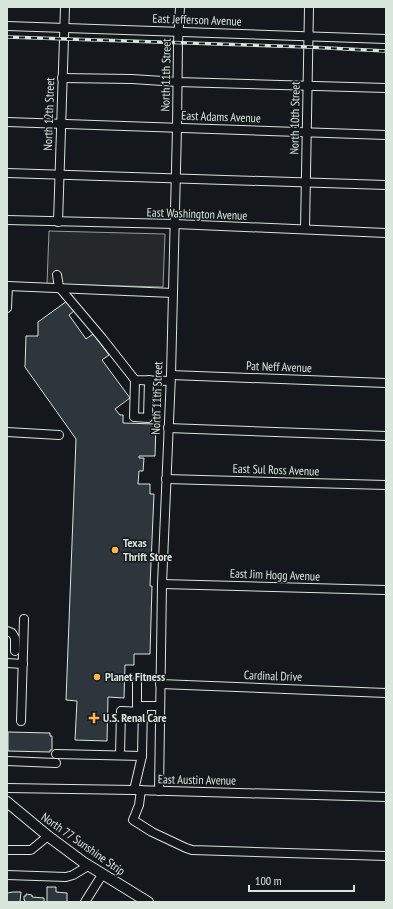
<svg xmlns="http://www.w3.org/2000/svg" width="393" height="909" viewBox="0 0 393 909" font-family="'PT Sans Narrow',sans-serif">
<rect width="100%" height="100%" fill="#14181c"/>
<path fill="#24282b" stroke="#939e99" d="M49,231L165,234L163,287L47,284Z"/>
<g fill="#2c363c" stroke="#d8e6dc">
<path d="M67,301L74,311L69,315L86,339L93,334L109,355L102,360L130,398L115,409L120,415H123V423L156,424L155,456H139V458H144L143,471H139L138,484H150V494H154L150,586H152L150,654H134V665H125L124,698L108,697L107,741L75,740L77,701L66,700L76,439L25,367L26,336H38V322Z"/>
<path d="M8,732L50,733V736H52V750H50V752L8,751Z"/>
<path d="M47,887H56V892L67,893V902H47Z"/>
<path d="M13,892H21L20,902H7V893Z"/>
<path d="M26,894L32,895V897L44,898V902H24L25,900H24V896H26Z"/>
</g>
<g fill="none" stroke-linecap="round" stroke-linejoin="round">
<g stroke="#d8e6dc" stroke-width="10">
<g id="minor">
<path d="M7,26L386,39"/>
<path d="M62,78L132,79L178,82L386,88"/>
<path d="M7,122L386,135"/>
<path d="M7,173L386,185"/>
<path d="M7,220L175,224L386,233"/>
<path d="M58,222L65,7"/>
<path d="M305,229L309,7"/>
<path d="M57,275L59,287L102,338L135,380L170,381"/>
<path d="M7,286H8L7,308"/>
<path d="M8,286L173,293"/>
<path d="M171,375L386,383"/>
<path d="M135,380L134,417L148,418L149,380"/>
<path d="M168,428L386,436"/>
<path d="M7,432L59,435"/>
<path d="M166,479L386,485"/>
<path d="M162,584L386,590"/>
<path d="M7,631L12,633L15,638V651"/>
<path d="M7,663L23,664"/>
<path d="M137,681V706H143"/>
<path d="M160,684L386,693"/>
<path d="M21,721L24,619"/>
<path d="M56,754L142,756L134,790"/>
<path d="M120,755L121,711L143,712"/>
<path d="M142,756L143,706H159"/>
<path d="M7,761L56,763"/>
<path d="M7,788L134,790L386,797"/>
<path d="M141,790L139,805L133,820L152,832L186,848L192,850L386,856"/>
<path d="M159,791L162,584L171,375L177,128L178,42L180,7"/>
<path d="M7,850H31L48,836"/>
<path d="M7,875L66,877L73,875L88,866"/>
<path d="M85,902L102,875"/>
</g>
</g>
<g stroke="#d8e6dc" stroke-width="12">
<path id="major" d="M7,802L48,836L83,862L148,902"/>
</g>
<use href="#minor" stroke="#14181c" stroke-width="8"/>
<use href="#major" stroke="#14181c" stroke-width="10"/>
<g stroke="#d8e6dc" stroke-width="3.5">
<path id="rail" d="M7,37L308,47L386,51"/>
</g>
<use href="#rail" stroke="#14181c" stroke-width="2" stroke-dasharray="6" stroke-linecap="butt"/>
</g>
<g fill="#ffb74d" stroke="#14181c" stroke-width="1.5">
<circle cx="115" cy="550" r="4"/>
<circle cx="97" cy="677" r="4"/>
<path d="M92 712h4v4h4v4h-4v4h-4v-4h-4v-4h4z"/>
</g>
<g text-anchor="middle" stroke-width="3" stroke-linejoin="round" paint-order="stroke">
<g font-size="12" fill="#d8e6dc" stroke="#14181c">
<text transform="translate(197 20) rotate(2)" y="4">East Jefferson Avenue</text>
<text transform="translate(166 75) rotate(-89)" y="4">North 11th Street</text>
<text transform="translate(49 114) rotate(-88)" y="4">North 12th Street</text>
<text transform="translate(221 117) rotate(2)" y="4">East Adams Avenue</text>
<text transform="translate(295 118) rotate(-89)" y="4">North 10th Street</text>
<text transform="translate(197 214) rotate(2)" y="4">East Washington Avenue</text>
<text transform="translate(279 367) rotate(2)" y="4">Pat Neff Avenue</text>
<text transform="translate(157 398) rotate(-88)" y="4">North 11th Street</text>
<text transform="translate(276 470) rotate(2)" y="4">East Sul Ross Avenue</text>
<text transform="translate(275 575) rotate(2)" y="4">East Jim Hogg Avenue</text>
<text transform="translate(273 676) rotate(2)" y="4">Cardinal Drive</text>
<text transform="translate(197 780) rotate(1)" y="4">East Austin Avenue</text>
<text transform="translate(83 844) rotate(35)" y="4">North 77 Sunshine Strip</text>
</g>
<g font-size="12" font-weight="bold" fill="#d8e6dc" stroke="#14181c" text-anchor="start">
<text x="123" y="547">Texas<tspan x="123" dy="14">Thrift Store</tspan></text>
<text x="105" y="681">Planet Fitness</text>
<text x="103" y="722">U.S. Renal Care</text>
</g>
</g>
<rect width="393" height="909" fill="none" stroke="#d8e6dc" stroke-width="16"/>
<path d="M249 885v6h105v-6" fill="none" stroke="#d8e6dc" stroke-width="2"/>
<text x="255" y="885" font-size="12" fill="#d8e6dc" stroke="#14181c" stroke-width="3" paint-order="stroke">100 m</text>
</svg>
